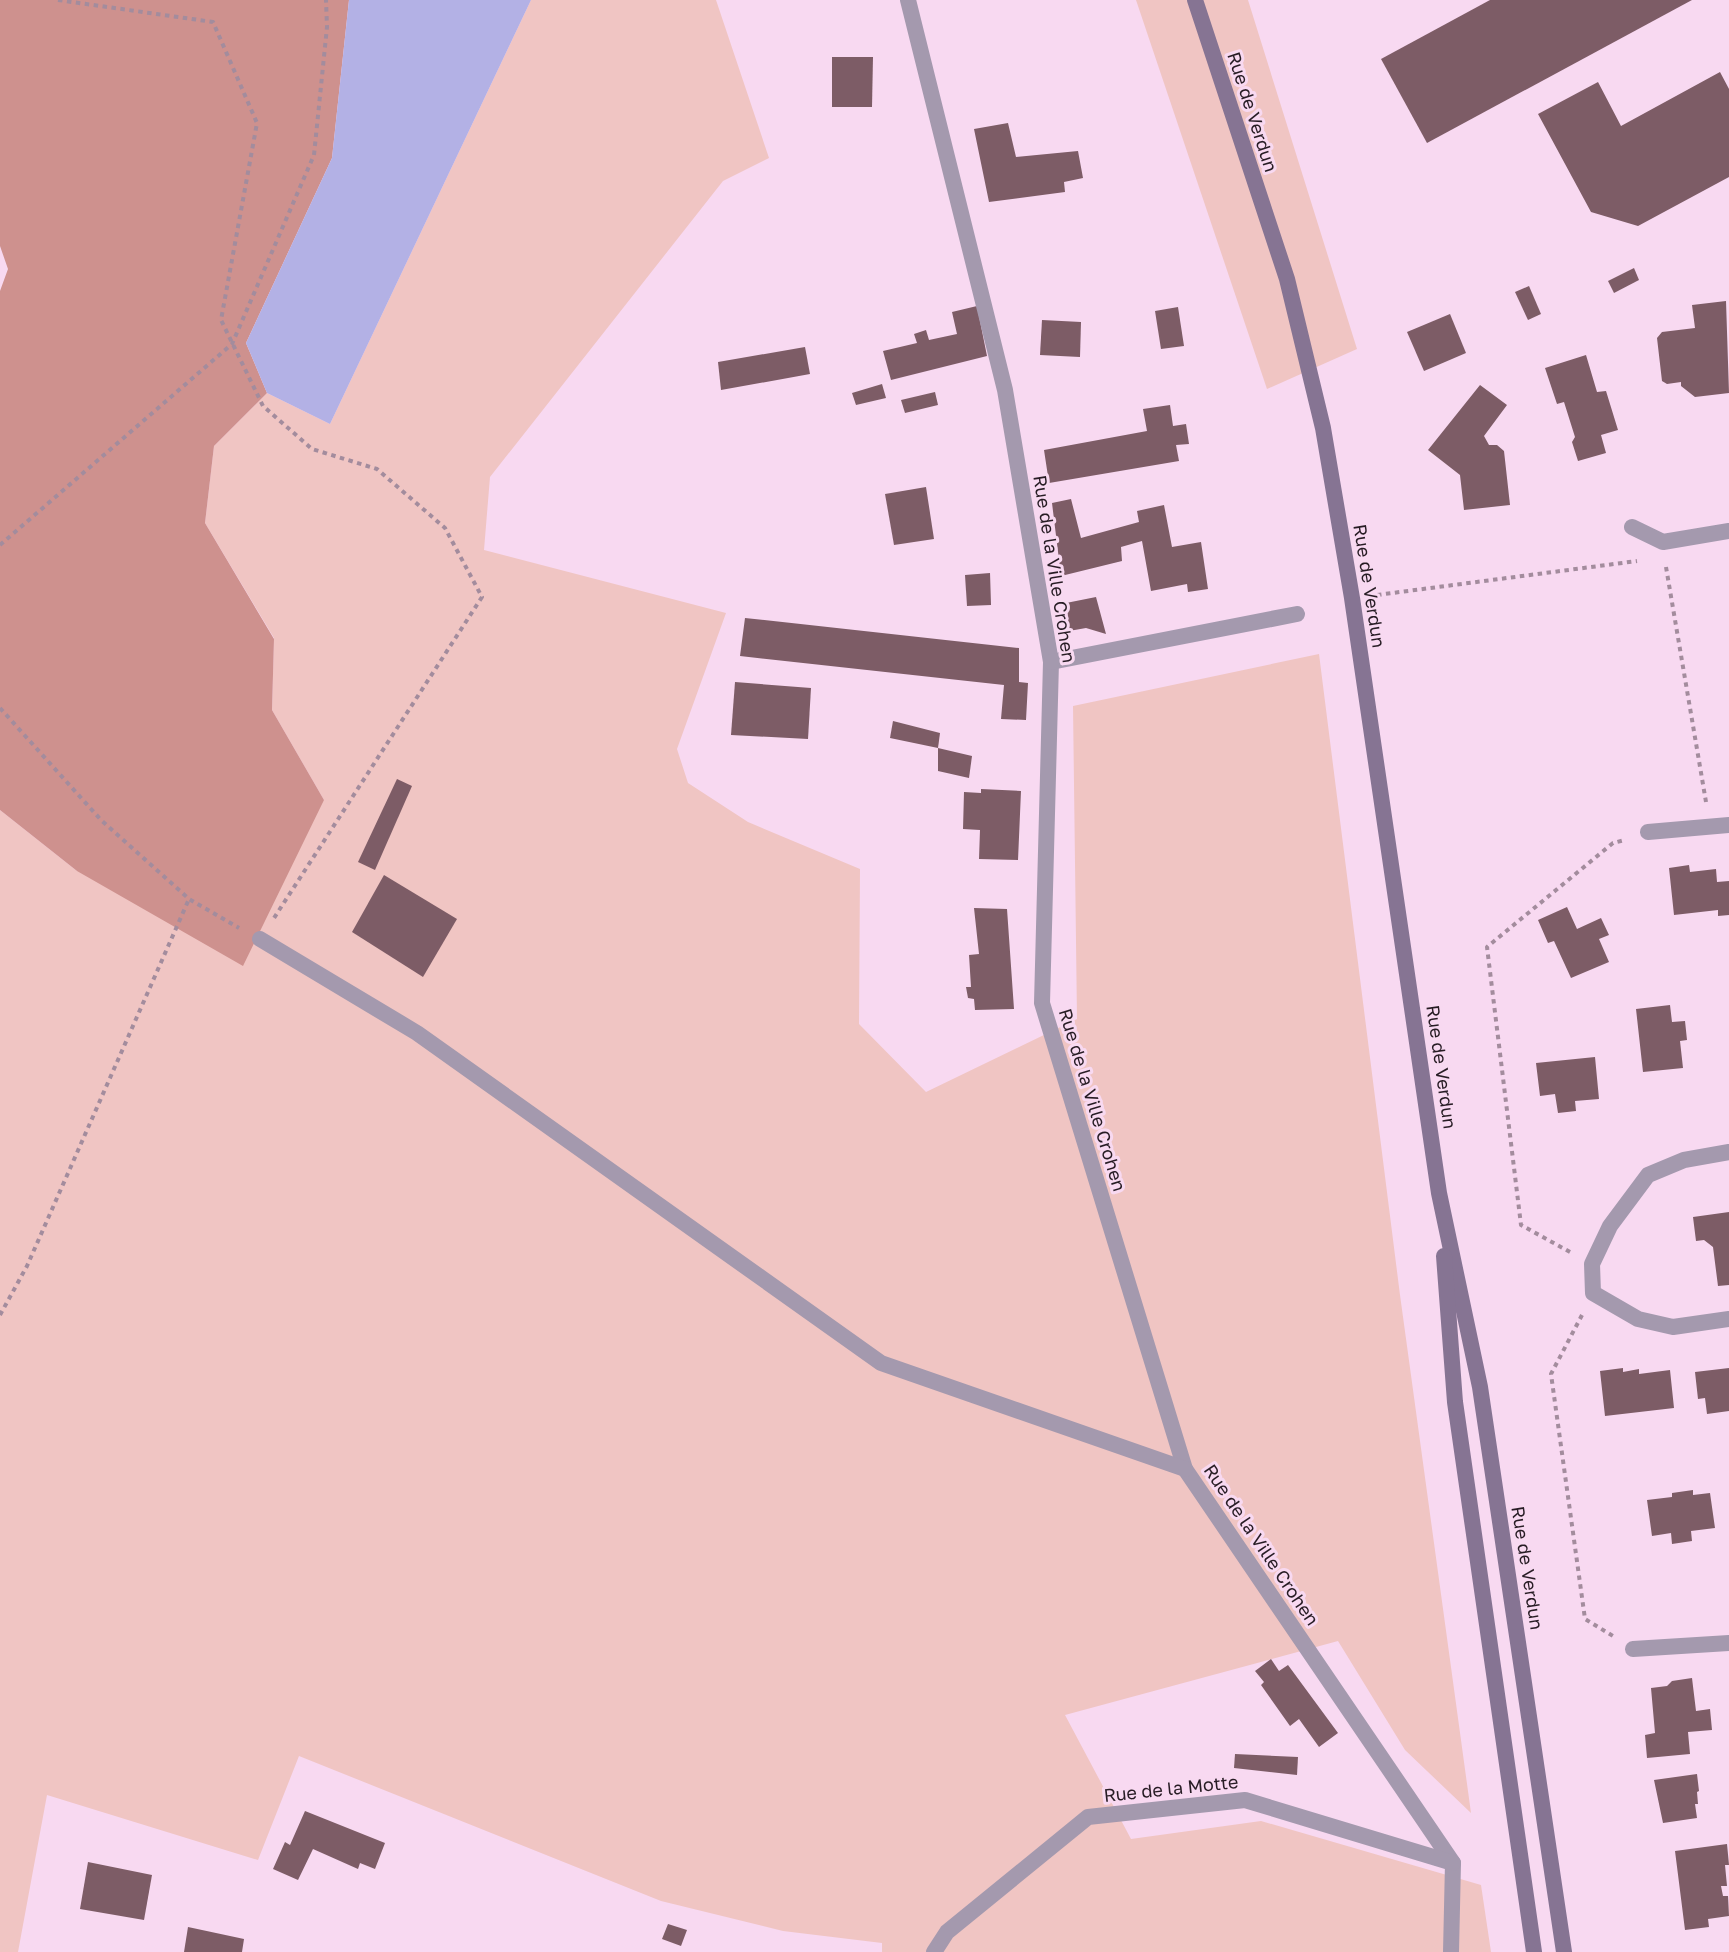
<svg xmlns="http://www.w3.org/2000/svg" width="1729" height="1952" viewBox="0 0 1729 1952" font-family="'Golos Text',sans-serif">
<rect width="100%" height="100%" fill="#f8d9f1"/>
<g fill="#f0c5c3">
<path d="M531,0H716L769,158L723,181L490,477L484,550L726,613L677,749L688,783L748,822L860,869L859,1024L926,1092L1077,1019L1073,706L1319,654L1400,1295L1471,1813L1405,1750L1338,1641L1065,1715L1131,1839L1261,1821L1481,1885L1491,1952H882V1943L783,1931L661,1901L299,1756L258,1860L47,1795L18,1952H0V810L77,871L324,800L272,710L274,638L205,523L214,446L267,393L330,424Z"/>
<path d="M1136,0H1248L1357,349L1267,389Z"/>
</g>
<path fill="#ce918e" d="M0,0H349L332,158L246,343L267,393L214,446L205,523L274,639L272,710L324,800L243,966L77,871L0,810V291L8,269L0,246Z"/>
<path fill="#b3b1e5" d="M349,0H531L330,424L267,393L246,343L332,158Z"/>
<g fill="#7d5c66">
<path d="M1490,0H1692L1427,143L1381,59Z"/>
<path d="M832,57H873L872,107H832Z"/>
<path d="M1720,72L1729,89V177L1638,226L1591,212L1538,114L1598,82L1621,126Z"/>
<path d="M1008,123L1016,157L1078,151L1083,178L1064,182L1065,192L989,202L974,129Z"/>
<path d="M1634,268L1639,280L1614,293L1608,281Z"/>
<path d="M1529,286L1541,314L1528,320L1515,292Z"/>
<path d="M1726,301L1729,393L1695,397L1681,386V382L1667,384L1662,381L1657,338L1662,332L1695,328L1692,305Z"/>
<path d="M977,306L987,356L891,380L883,351L917,343L914,334L926,330L929,340L957,334L952,312Z"/>
<path d="M1178,307L1184,346L1161,349L1155,311Z"/>
<path d="M1450,314L1466,353L1424,371L1407,332Z"/>
<path d="M1042,320L1081,322L1080,357L1040,355Z"/>
<path d="M805,347L810,374L721,390L718,362Z"/>
<path d="M1586,355L1597,392L1606,391L1618,430L1601,435L1606,453L1578,461L1572,442L1575,437L1564,402L1557,404L1545,368Z"/>
<path d="M882,384L886,398L856,405L852,393Z"/>
<path d="M1480,385L1507,405L1484,436L1489,445H1497L1504,451L1510,505L1464,510L1460,475L1428,450Z"/>
<path d="M935,392L938,405L905,413L901,400Z"/>
<path d="M1170,405L1173,426L1186,424L1189,444L1176,445L1179,461L1049,483L1044,450L1147,431L1143,409Z"/>
<path d="M926,487L934,539L894,545L885,494Z"/>
<path d="M1071,499L1081,538L1139,522L1137,511L1164,505L1172,547L1201,542L1208,589L1188,592L1187,584L1151,591L1142,541L1121,547L1122,561L1061,576L1052,503Z"/>
<path d="M990,573L991,605L967,606L965,575Z"/>
<path d="M1096,597L1106,634L1086,628L1069,631L1066,603Z"/>
<path d="M745,618L1019,648V682L1028,683L1026,720L1001,719L1004,685L740,656Z"/>
<path d="M735,682L811,688L808,739L731,735Z"/>
<path d="M893,721L940,733L938,748L890,738Z"/>
<path d="M938,748L972,756L969,778L938,771Z"/>
<path d="M397,779L412,786L375,870L358,862Z"/>
<path d="M981,789L1021,791L1018,860L979,859L980,830L963,829L964,792L981,793Z"/>
<path d="M1689,865L1690,872L1716,869L1717,882L1729,881V915L1718,916V910L1674,915L1669,868Z"/>
<path d="M384,875L457,919L423,977L352,932Z"/>
<path d="M1567,907L1577,929L1601,918L1609,935L1599,939L1609,962L1571,978L1554,941L1548,943L1538,920Z"/>
<path d="M974,908L1007,909L1014,1009L975,1010L974,999L968,998L966,987H971L969,955L979,954Z"/>
<path d="M1670,1005L1672,1022L1685,1021L1687,1040L1680,1041L1683,1068L1643,1072L1636,1009Z"/>
<path d="M1595,1057L1599,1099L1575,1101L1576,1111L1558,1113L1555,1094L1540,1096L1536,1063Z"/>
<path d="M1729,1212V1285L1718,1286L1713,1247L1704,1240L1696,1241L1693,1217Z"/>
<path d="M1623,1368V1372L1639,1369V1374L1670,1370L1674,1408L1605,1416L1600,1371Z"/>
<path d="M1729,1368V1411L1707,1414L1705,1398L1698,1399L1695,1372Z"/>
<path d="M1693,1490V1495L1710,1493L1715,1528L1691,1531L1692,1541L1672,1544L1671,1533L1652,1536L1647,1500L1672,1497V1493Z"/>
<path d="M1271,1659L1279,1671L1288,1665L1338,1733L1319,1747L1299,1719L1290,1726L1261,1685L1264,1682L1255,1671Z"/>
<path d="M1692,1678L1696,1711L1710,1709L1712,1730L1688,1732L1690,1754L1647,1758L1645,1735L1655,1733L1651,1688L1667,1686L1672,1681Z"/>
<path d="M1235,1754L1298,1757L1297,1775L1234,1768Z"/>
<path d="M1697,1774L1699,1791L1697,1792L1698,1804H1695L1697,1818L1663,1823L1654,1780Z"/>
<path d="M305,1811L385,1843L375,1869L360,1863L358,1869L313,1849L298,1880L273,1869L285,1842L290,1845Z"/>
<path d="M1727,1844L1729,1865H1725L1727,1886H1721L1723,1896H1728L1729,1916L1708,1919L1709,1927L1685,1930L1675,1851Z"/>
<path d="M88,1862L152,1875L144,1920L80,1909Z"/>
<path d="M668,1924L687,1930L681,1946L662,1939Z"/>
<path d="M188,1927L244,1939L242,1952H184Z"/>
</g>
<g fill="none" stroke-linecap="round" stroke-linejoin="round">
<g stroke="#a38c9d" stroke-width="4" stroke-dasharray="4.5 4.5" stroke-linecap="butt">
<path d="M58,0L213,22L257,123L221,320L263,406L312,449L377,469L445,528L482,597L274,918"/>
<path d="M0,545L232,344L314,155L327,27L326,0"/>
<path d="M1666,567L1706,802"/>
<path d="M1377,595L1637,561"/>
<path d="M0,708L101,820L189,899L239,928"/>
<path d="M1570,1252L1521,1225L1487,947L1613,843L1625,840"/>
<path d="M0,1315L27,1266L189,899"/>
<path d="M1582,1315L1551,1374L1585,1619L1613,1636"/>
</g>
<g stroke="#a499ae" stroke-width="16">
<path d="M908,0L1005,390L1051,662L1042,1003L1185,1469L1453,1863L1451,1952"/>
<path d="M1632,527L1663,542L1729,531"/>
<path d="M1051,662L1297,614"/>
<path d="M1648,832L1729,825"/>
<path d="M260,939L417,1033L881,1363L1185,1469"/>
<path d="M1729,1152L1684,1160L1648,1175L1610,1226L1592,1264L1593,1293L1638,1319L1673,1327L1729,1319"/>
<path d="M1633,1649L1729,1643"/>
<path d="M934,1952L947,1932L1088,1817L1245,1800L1453,1863"/>
</g>
<g stroke="#867493" stroke-width="16">
<path d="M1195,0L1287,279L1323,428L1352,598L1439,1193L1480,1387L1564,1952"/>
<path d="M1444,1256L1455,1402L1534,1952"/>
</g>
</g>
<g text-anchor="middle" stroke-width="6" stroke-linejoin="round" paint-order="stroke">
<g font-size="18" fill="#271c24" stroke="#f8d9f1">
<text transform="translate(1252 112) rotate(72)" y="6">Rue de Verdun</text>
<text transform="translate(1054 569) rotate(81)" y="6">Rue de la Ville Crohen</text>
<text transform="translate(1369 586) rotate(81)" y="6">Rue de Verdun</text>
<text transform="translate(1441 1067) rotate(82)" y="6">Rue de Verdun</text>
<text transform="translate(1092 1100) rotate(73)" y="6">Rue de la Ville Crohen</text>
<text transform="translate(1261 1545) rotate(56)" y="6">Rue de la Ville Crohen</text>
<text transform="translate(1527 1568) rotate(81)" y="6">Rue de Verdun</text>
<text transform="translate(1171 1789) rotate(-6)" y="6">Rue de la Motte</text>
</g>
</g>
</svg>
